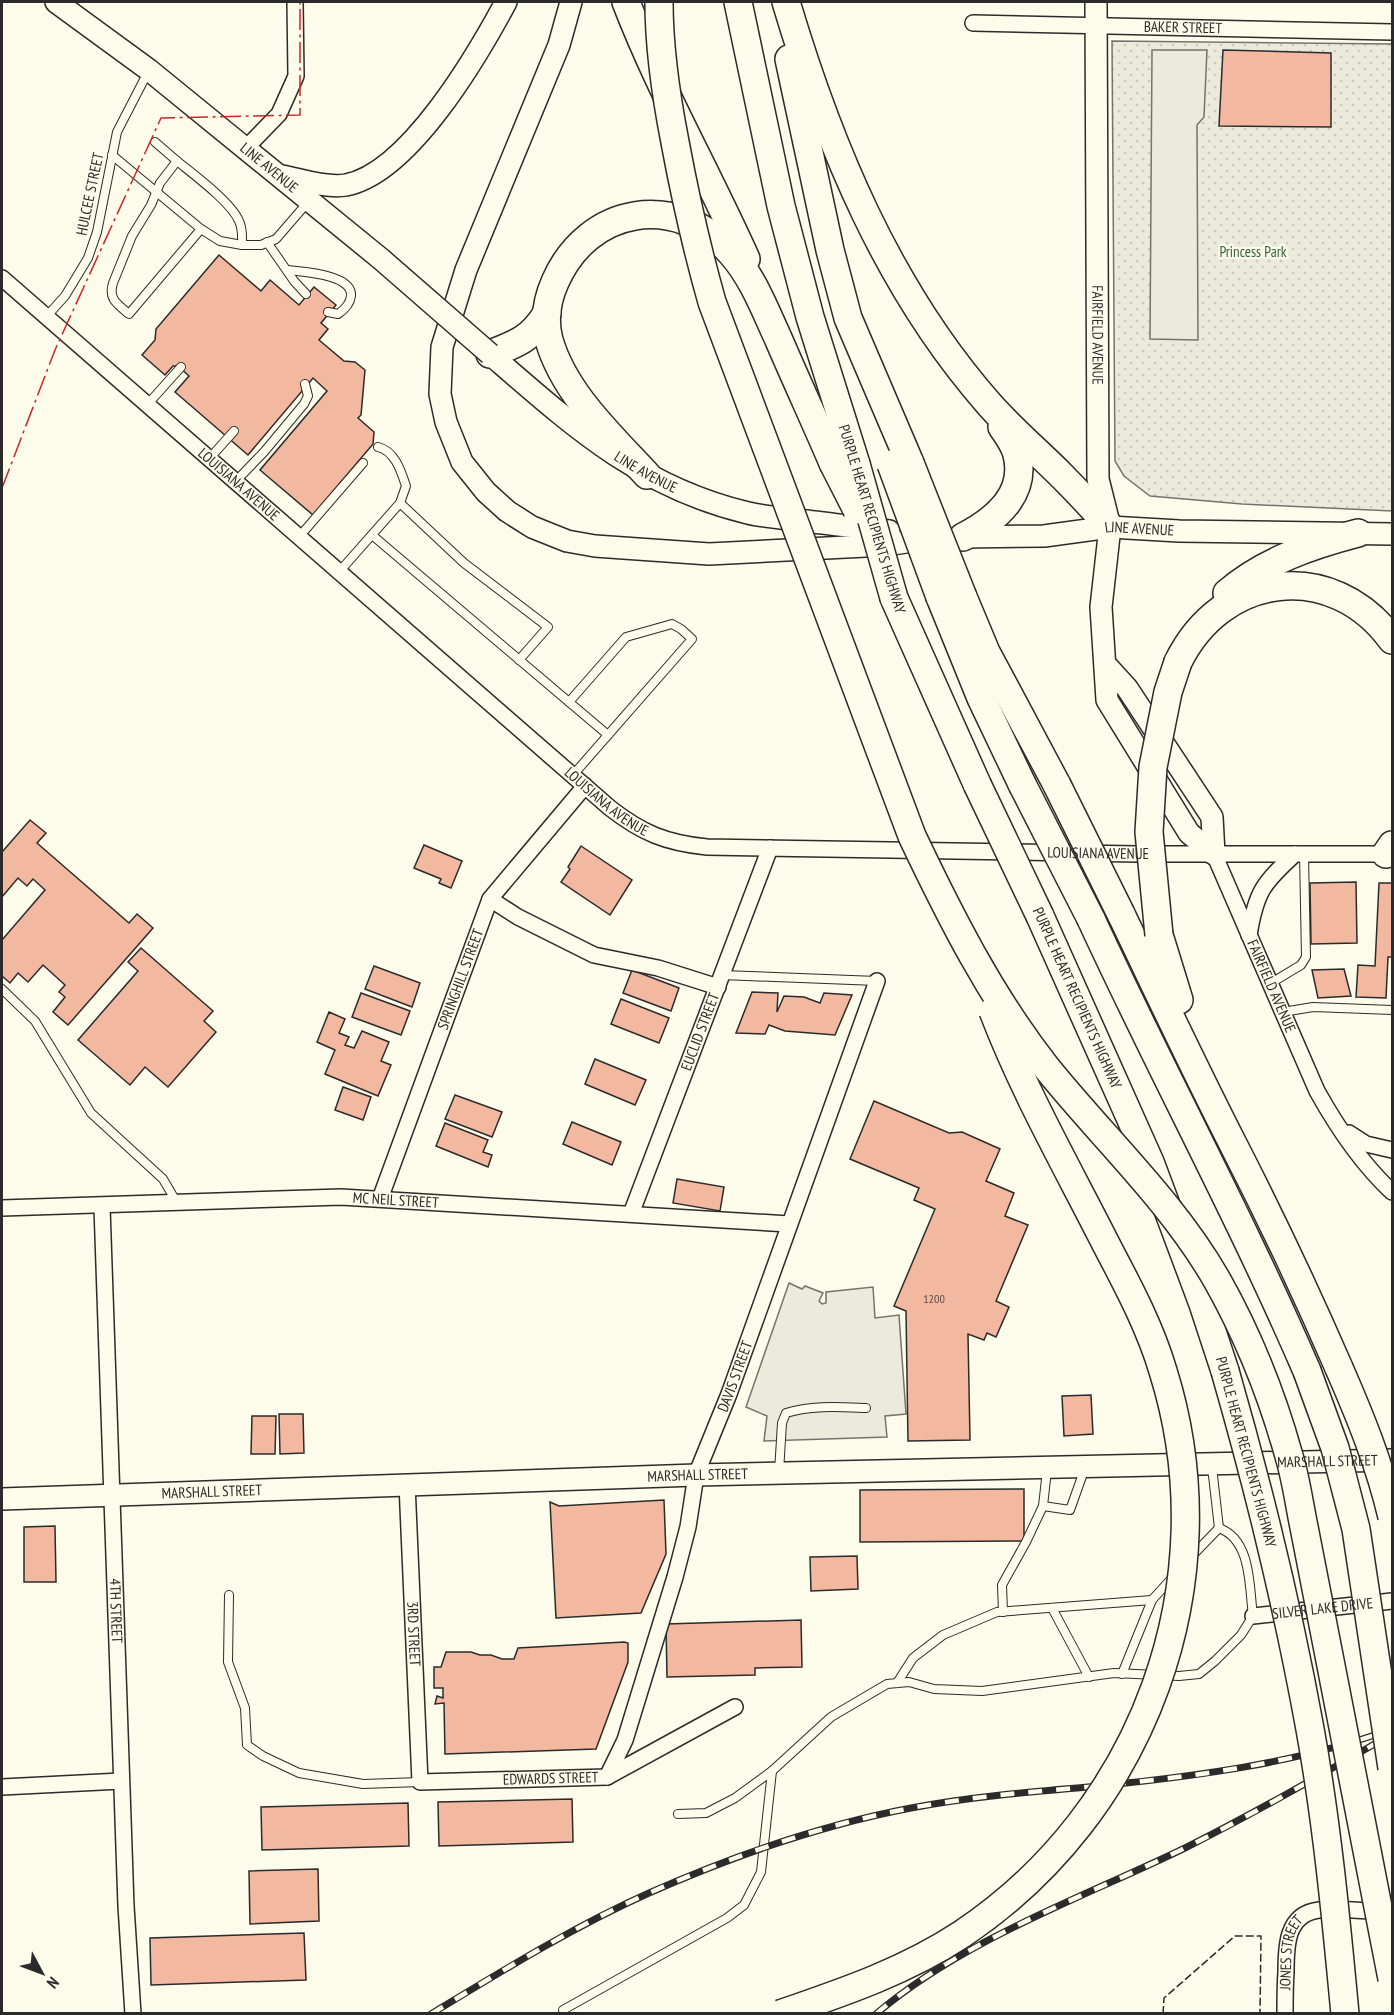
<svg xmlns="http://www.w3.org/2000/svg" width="1394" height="2015" viewBox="0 0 1394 2015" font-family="'PT Sans Narrow',sans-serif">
<defs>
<pattern id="park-dots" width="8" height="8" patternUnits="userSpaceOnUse" patternTransform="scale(1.5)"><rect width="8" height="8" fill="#ecebdb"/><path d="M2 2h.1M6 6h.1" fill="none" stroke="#cbcabc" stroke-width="1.8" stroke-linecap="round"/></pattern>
</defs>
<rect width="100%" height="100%" fill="#fdfbea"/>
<path fill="url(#park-dots)" stroke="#74746e" stroke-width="1.5" d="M1112,41L1392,44V511L1242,504L1150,496L1124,476L1115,461Z"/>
<g fill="#eceadb" stroke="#74746e" stroke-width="1.5">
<path d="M1152,50H1207L1204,117L1197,125L1198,340L1150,339Z"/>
<path d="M789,1283L802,1289L805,1286L823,1293L819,1301L822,1304L826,1303V1292L873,1287L875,1318L899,1315L906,1414L885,1416L887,1437L764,1441L767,1416L746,1407Z"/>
</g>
<g fill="#f2b8a0" stroke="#2b2b2b" stroke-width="1.5">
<path d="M1223,50L1331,53V127L1219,126Z"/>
<path d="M219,255L261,291L270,280L299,305L314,287L336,305L321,323L328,329L319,340L344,361L355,362L365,370L361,415L358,418L374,432L373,444L313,515L260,470L327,391L313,378L248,455L175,392L189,376L178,366H173L165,375L142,355L155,340L156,329Z"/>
<path d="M30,820L46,833L37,843L129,923L137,914L153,928L68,1025L53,1012L65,997L59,992L65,985L43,965L28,982L18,973L10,983L2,976V940L45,890L33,879L27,886L18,878L2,897V852Z"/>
<path d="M424,845L462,861L451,888L439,883L441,879L414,868Z"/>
<path d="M581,846L632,880L610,915L561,882L570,869L568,867Z"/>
<path d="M1356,882L1357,943L1311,944L1310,883Z"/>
<path d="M1379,883H1392V957H1388L1386,998L1356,997L1358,965L1375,966Z"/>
<path d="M141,948L213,1011L204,1021L216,1032L168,1087L145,1067L130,1085L78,1040L138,971L128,962Z"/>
<path d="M374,966L420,983L412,1007L365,989Z"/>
<path d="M1344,969L1351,996L1318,998L1312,970Z"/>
<path d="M632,970L679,988L671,1011L623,993Z"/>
<path d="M752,992L778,993L777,1012L784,996L804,997L820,1003L824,993L852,995L835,1035L785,1031L769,1025L765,1034L736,1033Z"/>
<path d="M361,993L410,1011L401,1035L352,1017Z"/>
<path d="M621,999L669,1018L659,1043L611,1024Z"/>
<path d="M329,1012L345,1019L339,1033L349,1037L345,1045L354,1048L362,1031L389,1042L381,1061L391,1065L378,1096L325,1074L335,1050L317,1042Z"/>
<path d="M595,1059L646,1080L635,1105L585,1084Z"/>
<path d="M343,1087L371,1097L363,1120L335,1110Z"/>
<path d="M455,1095L502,1112L492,1137L445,1119Z"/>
<path d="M874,1101L949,1133L962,1132L1000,1149L986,1181L1014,1193L1005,1216L1028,1225L996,1301L1009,1307L996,1337L987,1333L984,1340L968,1334L970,1440L908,1441L906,1311L894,1306L935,1209L914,1200L919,1188L850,1159Z"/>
<path d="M572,1122L621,1142L612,1165L563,1144Z"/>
<path d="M445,1123L488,1140L483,1152L492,1155L488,1167L436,1146Z"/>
<path d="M677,1179L724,1187L720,1211L673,1203Z"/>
<path d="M1091,1395L1093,1434L1064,1436L1062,1396Z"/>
<path d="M279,1414H303L304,1453L280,1454Z"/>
<path d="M252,1416H276L275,1454H251Z"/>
<path d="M1024,1489V1541L860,1542V1490Z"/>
<path d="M664,1500L666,1554L641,1613L556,1618L550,1502L559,1506Z"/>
<path d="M55,1526L56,1582H24V1527Z"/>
<path d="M857,1556L858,1589L811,1591L810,1557Z"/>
<path d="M801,1620L802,1667L755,1668V1675L667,1677L666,1624Z"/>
<path d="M624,1642L628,1643V1662L596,1749L445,1754L444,1703L435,1704L437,1696L443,1698V1688H434V1667H441L446,1652H471L480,1655H491L502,1659H514L518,1648Z"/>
<path d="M572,1799L573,1842L439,1846L438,1802Z"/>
<path d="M408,1803L409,1846L262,1850L261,1807Z"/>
<path d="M318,1869L319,1921L250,1924L249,1871Z"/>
<path d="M304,1933L306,1980L151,1985L150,1938Z"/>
</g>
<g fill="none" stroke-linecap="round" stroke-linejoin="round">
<g stroke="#2b2b2b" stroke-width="10">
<g id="lane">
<path d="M155,142L177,161"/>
<path d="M112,155L201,229L220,241L242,245H261L276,239L308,202"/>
<path d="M201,229L129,314C117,304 108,299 113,283L132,236L151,205L160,183L177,161C194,175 231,202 239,221C243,229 242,237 242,245"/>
<path d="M267,242L294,281L306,294"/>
<path d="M287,270C302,272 353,274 351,296C350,304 344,310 338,314L328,312"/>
<path d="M46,317L65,296L88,258L97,232L117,132L148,72"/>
<path d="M147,405L181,367"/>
<path d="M378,447C395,451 401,471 406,486L400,503"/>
<path d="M209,459L234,431"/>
<path d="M235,482L264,452L304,404L308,396L305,384"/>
<path d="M372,535L569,702L626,637L672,624L681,629L692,639L573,775"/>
<path d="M299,537L363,463"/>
<path d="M339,572L400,503L464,563L548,627L519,660"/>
<path d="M569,702L608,735"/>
<path d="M722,975L877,981"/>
<path d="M1271,983L1301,965L1306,957L1304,854"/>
<path d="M2,989L35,1021L91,1113L163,1179L177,1203"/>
<path d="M1283,1012L1313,1007L1392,1010"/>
<path d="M1212,1467L1219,1528"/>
<path d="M1047,1470L1043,1506L1070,1510L1085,1468"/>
<path d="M779,1472L782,1423L786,1413C812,1405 839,1407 866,1408"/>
<path d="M229,1595L228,1662L245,1708L247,1745L263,1756L299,1773L363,1784L420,1782"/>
<path d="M1052,1608L1089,1677"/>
<path d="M1003,1612L1002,1585L1026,1542L1043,1506"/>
<path d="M1122,1674L1152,1600"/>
<path d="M897,1683L913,1658L943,1635L997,1612L1152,1600L1172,1578"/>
<path d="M678,1814L706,1813L735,1798L772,1771L831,1717L887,1684L909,1682L934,1689L982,1691L1114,1673L1179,1676L1199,1674L1215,1661L1241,1635L1253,1616C1249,1587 1252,1540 1219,1528L1190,1558"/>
<path d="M563,2010L727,1918L744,1905L761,1872L772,1771"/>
</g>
</g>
<g stroke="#2b2b2b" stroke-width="18">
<g id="street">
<path id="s1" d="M973,23L1392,32"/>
<path d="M245,149L279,114L296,76L295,2"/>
<path id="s2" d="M2,278L610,808C642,833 666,843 707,847L1138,854H1392"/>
<path id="s3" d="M1214,854L1317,1091C1337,1127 1362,1164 1392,1192"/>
<path d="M490,899L518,917L594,955L658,968L718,987"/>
<path d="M1249,935C1256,892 1263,883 1295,854"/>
<path d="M1349,1133L1366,1144L1392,1150"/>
<path id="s4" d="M380,1199L490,899L585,786"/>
<path id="s5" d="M102,1207L126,1906L133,2014"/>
<path id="s6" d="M2,1208L341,1197L789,1224"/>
<path id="s7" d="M631,1214L770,848"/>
<path id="s8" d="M407,1484L420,1782L607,1777L735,1707"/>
<path id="s9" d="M1253,1616L1392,1601"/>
<path id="s10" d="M607,1777L625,1740L675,1577L688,1527L696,1475L729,1394L877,981"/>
<path d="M2,1787L121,1781"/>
<path id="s11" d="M1285,2014C1285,2000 1285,1986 1286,1972C1286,1947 1286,1914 1319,1910C1340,1908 1363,1911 1384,1912"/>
</g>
</g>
<g stroke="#2b2b2b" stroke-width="24">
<g id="secondary">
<path id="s12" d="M56,2L149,70L381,259"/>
<path d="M571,2L559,45L466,270L442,347L440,394L446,422L462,462L486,492L507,511L532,527L567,541L595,546L709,554L886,545L933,538"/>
<path id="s13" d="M1096,2L1098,479L1110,527L1101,607L1107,700L1189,833L1214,854"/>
<path d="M282,176C302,180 326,188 346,185C409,173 477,56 506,2"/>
<path id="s14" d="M490,354C572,425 639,487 748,513C764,517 782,518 798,520C828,524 859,527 889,531"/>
<path id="s15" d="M962,537L1044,536L1110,527L1179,531L1392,534"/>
<path d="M1106,665L1127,688L1212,817L1214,854"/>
<path id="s16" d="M2,1499L696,1475L1392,1460"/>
</g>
</g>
<g stroke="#2b2b2b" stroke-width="30">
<g id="highway">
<path d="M626,2C660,90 707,172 746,259"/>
<path d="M738,2L781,206L810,317L856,464"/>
<path d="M786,2C829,146 888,289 989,404C1011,429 1037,451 1060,474C1077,491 1094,509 1110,527"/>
<path d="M789,59L830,250L848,318L910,463"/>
<path d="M490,354C517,344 532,338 547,313"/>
<path d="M647,475C611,436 564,393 549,340C544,321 547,300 555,282C588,206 677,191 732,254C753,278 765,310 778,338C796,380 815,421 833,463"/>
<path d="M963,537C996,520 1029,493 1016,451C1013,443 1007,434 1002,427"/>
<path d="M1227,593C1264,561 1312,545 1358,533"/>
<path d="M940,597L981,698L1022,784"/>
<path d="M963,597L986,652L1057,785"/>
<path d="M894,598L977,784"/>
<path d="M1178,662C1222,572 1332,558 1392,640"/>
<path d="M1386,854L1392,845"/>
<path d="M1121,914C1158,991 1194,1068 1233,1144C1271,1218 1306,1292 1339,1368"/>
<path d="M1040,916L1150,1162L1203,1304L1225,1371"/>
<path d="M1091,919C1161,1071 1241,1218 1307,1371"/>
<path d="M1159,935L1179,1000"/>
</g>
</g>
<use href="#lane" stroke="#fdfbea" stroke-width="8"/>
<use href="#street" stroke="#fdfbea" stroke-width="15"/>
<use href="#secondary" stroke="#fdfbea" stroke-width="21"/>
<use href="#highway" stroke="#fdfbea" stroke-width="27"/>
<g stroke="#2b2b2b" stroke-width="7">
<g id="rail">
<path d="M431,2014C502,1971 573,1927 649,1893C733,1856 821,1825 911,1808C969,1797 1028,1792 1088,1787C1190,1777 1296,1764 1392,1729"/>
<path d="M876,2014C964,1939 1082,1898 1185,1848C1253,1814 1319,1776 1385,1738"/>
</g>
</g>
<use href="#rail" stroke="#fdfbea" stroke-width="4.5" stroke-dasharray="14" stroke-linecap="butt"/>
<g stroke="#2b2b2b" stroke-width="24" stroke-linecap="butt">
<path id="secondary-bridge" d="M381,259L490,354"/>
</g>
<g stroke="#2b2b2b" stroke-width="30" stroke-linecap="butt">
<g id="highway-bridge">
<path d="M659,2C659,49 666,96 675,142C685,196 697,249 712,302L912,836C950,916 991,997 1046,1067C1103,1138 1171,1200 1217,1280C1248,1335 1272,1395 1289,1456C1296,1479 1299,1503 1304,1527L1392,1979"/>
<path d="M833,463L857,510"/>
<path d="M910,463L963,597"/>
<path d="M856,464L894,598"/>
<path d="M891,464L940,597"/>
<path d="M977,784L1040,916"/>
<path d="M1022,784L1091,919"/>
<path d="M1057,785L1121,914"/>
<path d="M1159,935L1149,832L1153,767L1168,692L1178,662"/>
<path d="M1339,1368C1360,1416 1380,1465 1392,1517"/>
<path d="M1225,1371C1259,1489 1288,1608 1310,1729C1327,1823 1336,1918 1345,2014"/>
<path d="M1307,1371L1335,1448L1356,1529L1392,1768"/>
<path d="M780,2014C844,1992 906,1971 962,1934C1145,1812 1229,1581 1163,1371C1150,1327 1128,1286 1107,1246C1068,1169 1024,1092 993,1011"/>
</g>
</g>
<use href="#secondary-bridge" stroke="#fdfbea" stroke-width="21"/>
<use href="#highway-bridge" stroke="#fdfbea" stroke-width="27"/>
<path stroke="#2b2b2b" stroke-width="1.5" stroke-dasharray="8 3" stroke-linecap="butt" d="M1163,2014L1164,1998L1235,1936H1261L1260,2014"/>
<path stroke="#c62828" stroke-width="1.5" stroke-dasharray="21 4.5 3 4.5" stroke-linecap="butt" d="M2,488L55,350L161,118L300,115V2"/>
</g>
<g text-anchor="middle" stroke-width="4.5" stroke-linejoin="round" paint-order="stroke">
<g font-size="12" fill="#5d4e48">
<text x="934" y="1303">1200</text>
</g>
<g font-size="15" fill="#2b2b2b" stroke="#fdfbea">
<text dy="5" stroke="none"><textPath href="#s1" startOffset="210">BAKER STREET</textPath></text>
<text dy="5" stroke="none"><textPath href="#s12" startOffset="270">LINE AVENUE</textPath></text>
<text transform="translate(90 194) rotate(-78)" y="5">HULCEE STREET</text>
<text dy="5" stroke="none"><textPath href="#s13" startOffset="333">FAIRFIELD AVENUE</textPath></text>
<text dy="5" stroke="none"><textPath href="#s14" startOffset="196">LINE AVENUE</textPath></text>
<text dy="5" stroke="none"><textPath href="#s2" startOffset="314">LOUISIANA AVENUE</textPath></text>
<text transform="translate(872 519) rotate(73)" y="5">PURPLE HEART RECIPIENTS HIGHWAY</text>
<text dy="5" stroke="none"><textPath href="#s15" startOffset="178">LINE AVENUE</textPath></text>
<text dy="5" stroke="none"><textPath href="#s2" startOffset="800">LOUISIANA AVENUE</textPath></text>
<text dy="5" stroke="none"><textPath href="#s2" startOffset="1304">LOUISIANA AVENUE</textPath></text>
<text dy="5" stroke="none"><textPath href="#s4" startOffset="234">SPRINGHILL STREET</textPath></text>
<text dy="5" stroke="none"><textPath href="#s3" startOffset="144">FAIRFIELD AVENUE</textPath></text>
<text transform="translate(1077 998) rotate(66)" y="5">PURPLE HEART RECIPIENTS HIGHWAY</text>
<text dy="5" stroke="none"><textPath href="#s7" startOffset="195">EUCLID STREET</textPath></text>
<text dy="5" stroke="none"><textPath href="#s6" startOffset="394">MC NEIL STREET</textPath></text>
<text dy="5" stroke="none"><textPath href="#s10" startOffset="422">DAVIS STREET</textPath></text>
<text transform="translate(1246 1452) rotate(75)" y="5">PURPLE HEART RECIPIENTS HIGHWAY</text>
<text dy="5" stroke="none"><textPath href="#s16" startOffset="1326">MARSHALL STREET</textPath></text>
<text dy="5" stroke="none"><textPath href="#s16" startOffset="696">MARSHALL STREET</textPath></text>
<text dy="5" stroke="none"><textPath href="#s16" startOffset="210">MARSHALL STREET</textPath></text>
<text dy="5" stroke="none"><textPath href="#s9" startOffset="70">SILVER LAKE DRIVE</textPath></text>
<text dy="5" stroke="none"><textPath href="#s5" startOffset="404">4TH STREET</textPath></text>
<text dy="5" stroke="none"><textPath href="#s8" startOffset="150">3RD STREET</textPath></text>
<text dy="5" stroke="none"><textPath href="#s8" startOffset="429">EDWARDS STREET</textPath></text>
<text dy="5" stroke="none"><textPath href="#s11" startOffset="62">JONES STREET</textPath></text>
</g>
<g font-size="15" fill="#34623c" stroke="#fdfbea">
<text x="1253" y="257">Princess Park</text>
</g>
</g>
<rect width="1394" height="2015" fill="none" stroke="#2b2b2b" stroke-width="6"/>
<g transform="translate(42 1973) rotate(131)" stroke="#fdfbea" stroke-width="4.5" paint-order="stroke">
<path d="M0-4.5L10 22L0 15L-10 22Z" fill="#2b2b2b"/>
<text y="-9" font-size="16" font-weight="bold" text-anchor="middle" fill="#2b2b2b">N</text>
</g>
</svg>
